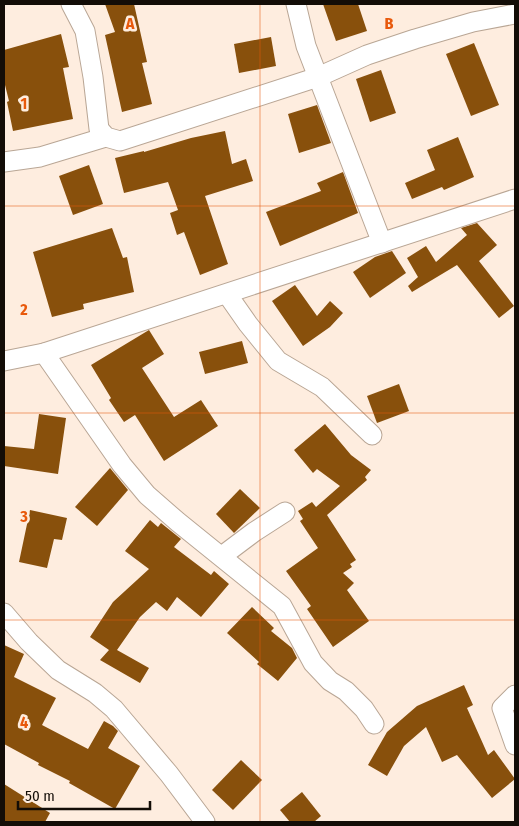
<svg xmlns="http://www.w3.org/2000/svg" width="519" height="826" viewBox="0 0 519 826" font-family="'Fira Sans Condensed',sans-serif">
<rect width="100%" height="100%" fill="#feeddf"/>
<g fill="#88500c">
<path d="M105,4H134L147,62L142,63L152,104L122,112L105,35L115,32Z"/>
<path d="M323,4H358L367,31L336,41Z"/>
<path d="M61,34L69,67L63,68L73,119L13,131L7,102L9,101L4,81V50Z"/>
<path d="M271,37L276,66L239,73L234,44Z"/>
<path d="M474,43L499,105L471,116L446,54Z"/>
<path d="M381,70L396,113L370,122L356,79Z"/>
<path d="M317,105L331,143L299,153L288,114Z"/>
<path d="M225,131L232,164L246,159L253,181L205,196L228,264L200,275L184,232L177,235L170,213L178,210L168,182L124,193L115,158L144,151V152L191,138Z"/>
<path d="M458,137L474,177L444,190L442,187L412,199L405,183L435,170L427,150Z"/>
<path d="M89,165L103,204L73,215L59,176Z"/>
<path d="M343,172L358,213L280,246L266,212L321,191L317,183Z"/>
<path d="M477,223L497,245L479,261L514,306L499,318L457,265L412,292L408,286L418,277L407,258L426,246L436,262L467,235L461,228Z"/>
<path d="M112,228L123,258L127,257L134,292L83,304L84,309L52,317L33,252Z"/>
<path d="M392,251L406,273L370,298L353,272L375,257Z"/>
<path d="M295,285L317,316L330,301L343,313L330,327L303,346L272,301Z"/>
<path d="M149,330L164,354L142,368L174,417L201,400L218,426L164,461L135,415L124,422L109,400L111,398L91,365Z"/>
<path d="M242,341L248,363L205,374L199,352Z"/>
<path d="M399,384L409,411L377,423L367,396Z"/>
<path d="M39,414L66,418L58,474L4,466V446L34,449Z"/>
<path d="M325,424L351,455L371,470L365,477L367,480L327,515L356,560L350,564L352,567L343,573L354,583L347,590L369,621L333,647L307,609L311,606L286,571L318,548L300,521L303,519L298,511L312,502L316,507L340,486L317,469L313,473L294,450Z"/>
<path d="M110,468L128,490L97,526L75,507Z"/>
<path d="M240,489L260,508L234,533L216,514Z"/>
<path d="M30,510L67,518L62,540L54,539L47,568L19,562Z"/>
<path d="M150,520L158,527L161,523L181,539L174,547L211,575L214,571L229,584L201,617L177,597L167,611L156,602L140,617L117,650L149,668L140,683L100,660L109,650L90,637L113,602L149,569L125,551Z"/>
<path d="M252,607L274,628L271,631L292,648L297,658L278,681L257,664L259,662L227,633Z"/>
<path d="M4,645L24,654L14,677L56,698L42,725L88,749L104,721L113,726L118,731L108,748L140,766L115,809L69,783L70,781L38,765L39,763L4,744Z"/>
<path d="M464,685L473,705L467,708L488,755L494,750L515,779L492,798L457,755L442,762L426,727L404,746L387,776L368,765L387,732L417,706Z"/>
<path d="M241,760L262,780L233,810L212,790Z"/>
<path d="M4,784L50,813L45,822H4Z"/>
<path d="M302,792L321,816L314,822H290L280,810Z"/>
</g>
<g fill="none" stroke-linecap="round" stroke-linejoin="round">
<g stroke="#b9a695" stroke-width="21">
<g id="street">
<path d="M71,4L85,31L93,77L99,129L106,137L120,141L318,77L367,55L415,39L473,22L515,14"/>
<path d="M296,4L306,46L382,243"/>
<path d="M4,162L40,157L106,137"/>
<path d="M227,294L248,324L278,361L322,387L372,435"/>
<path d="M44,353L122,465L147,495L178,522L282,606L313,663L330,681L346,691L364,709L374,724"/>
<path d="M4,361L44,353L515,199"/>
<path d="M222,556L254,532L285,512"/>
<path d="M4,613L29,642L58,670L95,693L114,709L169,774L205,822"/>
<path d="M515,695L502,708L515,745"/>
</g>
</g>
<use href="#street" stroke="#fff" stroke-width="19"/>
</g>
<path fill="none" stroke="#e8590c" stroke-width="1" stroke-opacity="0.55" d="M260,4V822M4,206H515M4,413H515M4,620H515"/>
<g font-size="16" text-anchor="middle" font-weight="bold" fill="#e8590c" stroke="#feeddf" stroke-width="5" stroke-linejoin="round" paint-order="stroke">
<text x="130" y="29">A</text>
<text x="389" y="29">B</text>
<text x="24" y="109">1</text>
<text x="24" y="315">2</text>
<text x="24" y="522">3</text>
<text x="24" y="728">4</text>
</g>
<rect width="519" height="826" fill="none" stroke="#130d07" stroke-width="10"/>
<path d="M18 801v8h132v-8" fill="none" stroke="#130d07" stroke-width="2.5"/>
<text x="25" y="801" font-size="15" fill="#130d07" stroke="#feeddf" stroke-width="4" paint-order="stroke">50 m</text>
</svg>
